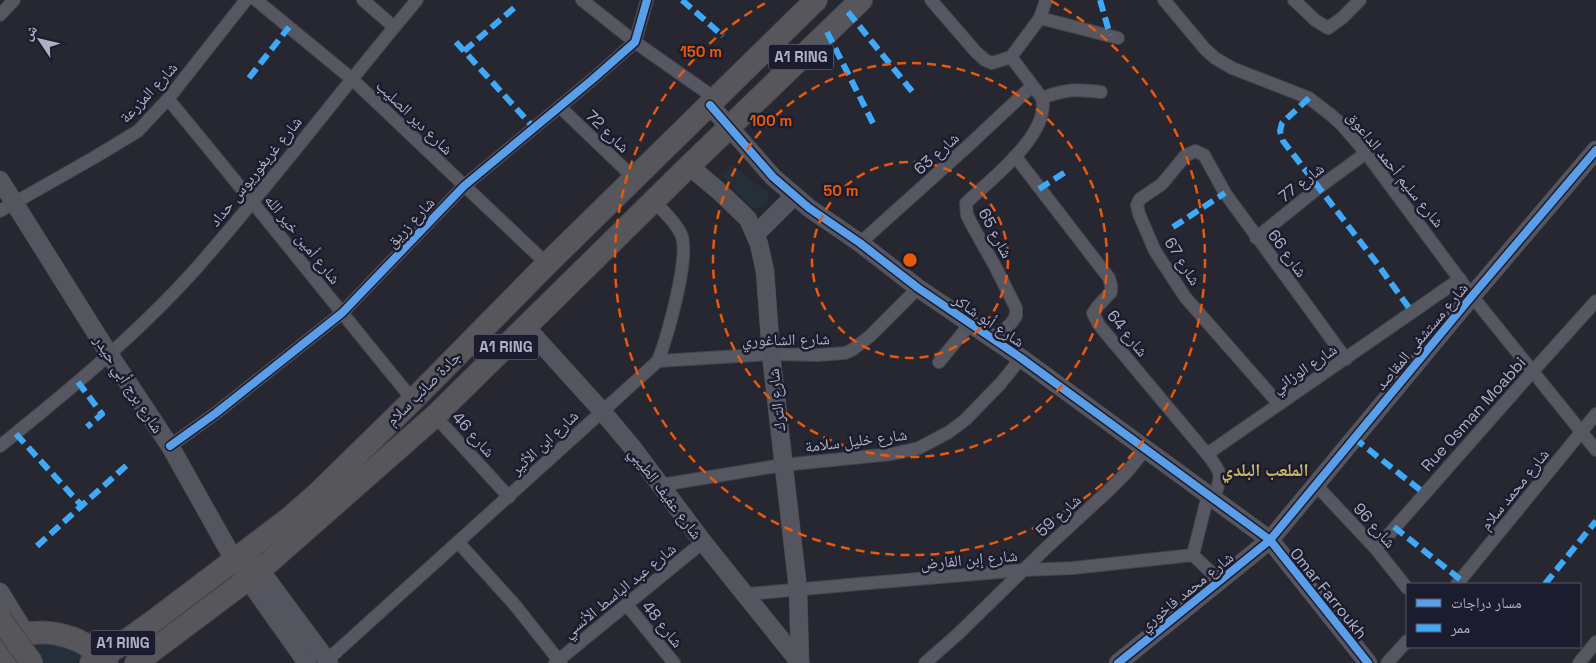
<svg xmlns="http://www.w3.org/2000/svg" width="1596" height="663" viewBox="0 0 1596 663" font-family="'Space Grotesk','Noto Naskh Arabic',sans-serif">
<rect width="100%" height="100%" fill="#272732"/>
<g fill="#252f39">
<path d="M732,165L768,193L769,199L763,207L753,208L735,191L721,173Z"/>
<path d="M25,642C51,643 62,642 84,658L76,663H0Z"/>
</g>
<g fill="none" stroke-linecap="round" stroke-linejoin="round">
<g stroke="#43434c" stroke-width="14">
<g id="street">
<path d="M256,0L352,79L547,264"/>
<path d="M363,0L394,27"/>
<path d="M582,0L635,42L716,99"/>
<path d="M931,0L976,52L985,60L992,63L1011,57L1040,18L1046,0"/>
<path d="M1164,0L1205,49L1215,58L1232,68L1309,98L1331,115L1342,125L1366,153L1472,296L1596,450"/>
<path d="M1294,0L1315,20L1328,28L1342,18L1360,0"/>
<path d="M0,15L14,0"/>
<path d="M1040,18L1118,38"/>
<path d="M1042,98C1066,89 1076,89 1101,92"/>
<path d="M168,99C251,199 331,300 413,400"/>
<path d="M560,107L635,179"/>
<path d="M1015,156L1109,278L1111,285V292L1098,306L1093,313L1099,325L1207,454"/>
<path d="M0,211L95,157L138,131L168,99L246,0"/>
<path d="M1256,238L1318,188L1366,153"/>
<path d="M860,243L969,145L1032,86"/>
<path d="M995,340L1012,322L1016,316V308L996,268L972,225L967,215L966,203C990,180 1051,134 1042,98L1011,57"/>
<path d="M658,361L771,354L818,355L845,353L852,350L870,336L918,288"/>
<path d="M939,362L970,324"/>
<path d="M1279,404L1185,297L1155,251L1139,214L1137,205L1140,199L1162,184L1185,156L1195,151L1204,155L1225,193L1346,359"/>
<path d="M435,416L509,497"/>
<path d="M0,446C67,392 135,336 193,272C271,184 341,90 417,0"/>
<path d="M170,446L216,413L342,313L464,186L593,79L635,42L647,0"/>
<path d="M661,485L783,465L892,454L919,448L949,432L965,420L1001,383L1021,358"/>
<path d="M1316,485L1376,549L1407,588"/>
<path d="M1214,499C1221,475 1224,475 1207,454L1460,279"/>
<path d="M458,542L514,604L561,663"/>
<path d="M1376,549L1533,371L1596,301"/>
<path d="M1193,555L1208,495"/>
<path d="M1457,584L1596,414"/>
<path d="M747,594L870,583L1025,570L1073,568L1193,555L1220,581"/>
<path d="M627,605L674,663"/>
<path d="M324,663L658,361C667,337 691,256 681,234C675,221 663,211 654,201"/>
<path d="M555,663L703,542"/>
<path d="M925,663L958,634L1045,549L1109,490L1126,473L1145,450"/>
<path d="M1387,663L1407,641"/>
<path d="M1579,663L1596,642"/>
</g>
</g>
<g stroke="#43434c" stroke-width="19">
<g id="secondary">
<path d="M710,105L773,177L809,208L860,243L918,288L1021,358L1270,540L1368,663"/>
<path d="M689,166L720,192L748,219L759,244L765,271L771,354L798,589L800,663"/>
<path d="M0,180L109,354L170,446L234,560L307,663"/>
<path d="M756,234L794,196"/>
<path d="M526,327L602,411L632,447L703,542L800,663"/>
<path d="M246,551L329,663"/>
<path d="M0,592L26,634"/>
<path d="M1118,663L1270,540L1472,296L1596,150"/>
</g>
</g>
<g stroke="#44444e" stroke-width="24">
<g id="highway">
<path d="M0,644C36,623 81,632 107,663"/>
<path d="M0,655L6,663"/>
<path d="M91,663L116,648L155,620L291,517L317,494L413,400L547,264L816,0"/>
<path d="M136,663L260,570L435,416L689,166L861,0"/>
</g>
</g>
<use href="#street" stroke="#565761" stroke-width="12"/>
<use href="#secondary" stroke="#55555f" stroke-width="18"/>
<use href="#highway" stroke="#56565b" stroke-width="22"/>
<g stroke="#44444e" stroke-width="24" stroke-linecap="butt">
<path id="highway-bridge" d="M0,619L32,663"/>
</g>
<use href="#highway-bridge" stroke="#56565b" stroke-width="22"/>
<g stroke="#3fa9f5" stroke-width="6" stroke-dasharray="12 6" stroke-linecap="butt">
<path d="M682,0L723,36"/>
<path d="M1100,0L1110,35"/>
<path d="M848,12L915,95"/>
<path d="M827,32L874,125"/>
<path d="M456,42L533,127"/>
<path d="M464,51L514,8"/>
<path d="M249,78L289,27"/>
<path d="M1309,98L1282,123L1280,131L1283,141L1376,262L1412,312"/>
<path d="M1039,189L1067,171"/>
<path d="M1173,227L1225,193"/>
<path d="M78,382L102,414L87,427"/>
<path d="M16,434L82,506"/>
<path d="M1354,438L1424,493"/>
<path d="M1394,527L1461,580"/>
<path d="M37,546L128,464"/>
<path d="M1545,584L1596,521"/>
</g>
<g stroke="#1b1c2d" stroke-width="11">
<g id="cycleway">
<path d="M710,105L773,177L809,208L860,243L918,288L1021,358L1270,540L1368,663"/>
<path d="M170,446L216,413L342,313L464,186L593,79L635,42L647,0"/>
<path d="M1118,663L1270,540L1472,296L1596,150"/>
</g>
</g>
<use href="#cycleway" stroke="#5a9eea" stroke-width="8"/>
</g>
<g fill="none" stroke="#e8590c" stroke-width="2.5" stroke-dasharray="9 6">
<circle cx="910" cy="260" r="98"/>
<circle cx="910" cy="260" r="197"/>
<path d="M1051 1A295 295 0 1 1 769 1"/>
</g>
<g text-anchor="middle" stroke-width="5" stroke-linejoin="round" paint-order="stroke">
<g fill="#1b1c2d" stroke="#838497" stroke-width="1">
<rect x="768.5" y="44.5" width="65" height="25" rx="4"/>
<rect x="473.5" y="334.5" width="65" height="25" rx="4"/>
<rect x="90.5" y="630.5" width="65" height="25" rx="4"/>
</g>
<g font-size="15" font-weight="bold" fill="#b0b0c4">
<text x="801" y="62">A1 RING</text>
<text x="506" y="352">A1 RING</text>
<text x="123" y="648">A1 RING</text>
</g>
<g font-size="16" fill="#b0b0c4" stroke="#1b1c2d">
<text transform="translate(148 92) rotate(-47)" y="6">شارع المزرعة</text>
<text transform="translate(415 117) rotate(44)" y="6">شارع دير الصليب</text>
<text transform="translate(608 131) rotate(44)" y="6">شارع 72</text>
<text transform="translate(936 153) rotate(-42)" y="6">شارع 63</text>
<text transform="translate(1396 169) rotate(51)" y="6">شارع سليم أحمد الداعوق</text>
<text transform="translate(255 171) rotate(-51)" y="6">شارع غريغوريوس حداد</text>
<text transform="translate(1301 182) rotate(-38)" y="6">شارع 77</text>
<text transform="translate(410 222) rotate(-47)" y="6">شارع زريق</text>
<text transform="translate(996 233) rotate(62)" y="6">شارع 65</text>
<text transform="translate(303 239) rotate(51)" y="6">شارع أمين خير الله</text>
<text transform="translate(1288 253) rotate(54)" y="6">شارع 66</text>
<text transform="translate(1183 261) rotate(58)" y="6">شارع 67</text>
<text transform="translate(989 320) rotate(34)" y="6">شارع أبو شاكر</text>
<text transform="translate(1128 333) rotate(51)" y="6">شارع 64</text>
<text transform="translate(1421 336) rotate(-50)" y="6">شارع مستشفى المقاصد</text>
<text transform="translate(786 339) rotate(-1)" y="6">شارع الشاغوري</text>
<text transform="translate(1304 368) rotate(-34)" y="6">شارع الوزاني</text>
<text transform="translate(129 384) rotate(57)" y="6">شارع برج أبي حيدر</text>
<text transform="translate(423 388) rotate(-45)" y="6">جادة صائب سلام</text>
<text transform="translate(776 400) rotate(-96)" y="6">شارع الترك</text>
<text transform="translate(1473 414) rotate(-48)" y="6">Rue Osman Moabbi</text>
<text transform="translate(474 434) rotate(48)" y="6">شارع 46</text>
<text transform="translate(856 440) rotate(-7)" y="6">شارع خليل سلامة</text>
<text transform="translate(544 442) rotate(-43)" y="6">شارع ابن الأثير</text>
<text transform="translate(1514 489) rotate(-51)" y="6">شارع محمد سلام</text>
<text transform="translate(666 493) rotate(53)" y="6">شارع عفيف الطيبي</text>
<text transform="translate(1058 515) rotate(-42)" y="6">شارع 59</text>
<text transform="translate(1375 525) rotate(48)" y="6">شارع 96</text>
<text transform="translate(969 559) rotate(-5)" y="6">شارع إبن الفارض</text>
<text transform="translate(619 590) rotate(-39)" y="6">شارع عبد الباسط الأنسي</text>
<text transform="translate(1186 591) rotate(-39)" y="6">شارع محمد فاخوري</text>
<text transform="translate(1329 593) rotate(51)" y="6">Omar Farroukh</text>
<text transform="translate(663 624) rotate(51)" y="6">شارع 48</text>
</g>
<g font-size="18" font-weight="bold" fill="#cdb862" stroke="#1b1c2d">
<text x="1265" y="476">الملعب البلدي</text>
</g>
</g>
<circle cx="910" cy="260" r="8" fill="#e8590c" stroke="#1b1c2d" stroke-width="2.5"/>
<g font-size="15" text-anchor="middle" font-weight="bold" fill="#e8590c" stroke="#1b1c2d" stroke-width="5" stroke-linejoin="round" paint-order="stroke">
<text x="701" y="57">150 m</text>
<text x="771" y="126">100 m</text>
<text x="841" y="196">50 m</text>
</g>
<rect x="1406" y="583" width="175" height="65" fill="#1b1c2d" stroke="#575769"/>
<rect x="1416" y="599" width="25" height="8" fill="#5a9eea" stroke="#575769"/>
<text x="1451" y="608" font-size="15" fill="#b0b0c4">مسار دراجات</text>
<rect x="1416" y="624" width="25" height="8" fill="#3fa9f5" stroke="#575769"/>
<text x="1451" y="633" font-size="15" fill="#b0b0c4">ممر</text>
<g transform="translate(40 40) rotate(305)" stroke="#1b1c2d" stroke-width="4" paint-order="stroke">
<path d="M0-4L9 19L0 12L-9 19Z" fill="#b0b0c4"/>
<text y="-8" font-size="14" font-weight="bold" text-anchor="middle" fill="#b0b0c4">ش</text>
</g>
</svg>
